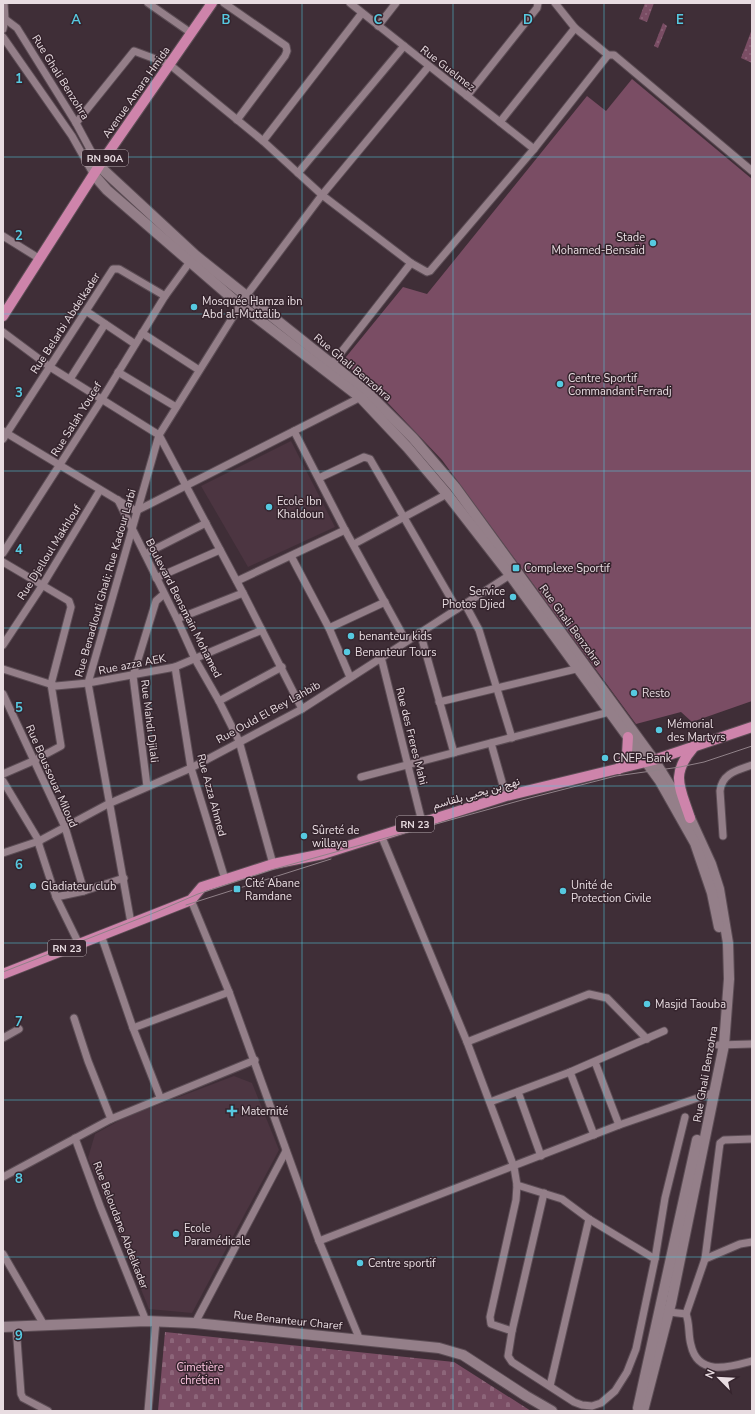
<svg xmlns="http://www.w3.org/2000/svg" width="755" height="1414" viewBox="0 0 755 1414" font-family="'Nunito Sans',Vazirmatn,sans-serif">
<defs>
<pattern id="green-dots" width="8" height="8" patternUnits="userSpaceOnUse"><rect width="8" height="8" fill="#7a4d64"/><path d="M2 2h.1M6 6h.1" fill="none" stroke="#8d667a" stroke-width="1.8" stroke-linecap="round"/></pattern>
<pattern id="cemetery-stones" width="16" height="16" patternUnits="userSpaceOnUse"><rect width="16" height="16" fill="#7a4d64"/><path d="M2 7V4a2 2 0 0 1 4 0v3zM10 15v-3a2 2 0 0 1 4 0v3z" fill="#8d667a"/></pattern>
</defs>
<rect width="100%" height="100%" fill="#3f2e37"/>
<g fill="#4c3541">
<path d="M291,441L335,527L248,567L201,486Z"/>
<path d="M234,1076L252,1083L279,1150L192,1313L149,1309L88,1158L95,1134L124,1118Z"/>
</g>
<g fill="url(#green-dots)">
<path d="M645,3H654L647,22L639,19Z"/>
<path d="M663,23L667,26L658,48L654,46Z"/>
<path d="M752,29V63L741,58Z"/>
</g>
<path fill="url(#cemetery-stones)" d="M165,1332L454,1362L531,1411H158Z"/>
<path fill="#7a4d64" d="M632,79L752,179V701L692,722L681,712L636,724L442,460L387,402L348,366L346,357L403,287L427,294L587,96L606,111Z"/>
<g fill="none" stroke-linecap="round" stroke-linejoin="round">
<g stroke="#5c4d55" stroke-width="9">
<g id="minor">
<path d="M148,3L191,33"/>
<path d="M224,3L286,46L287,51L285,56L237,120"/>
<path d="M350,3L534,149"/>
<path d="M555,3L575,28L608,55H614L752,171"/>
<path d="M5,19L17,28L76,123L99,166"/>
<path d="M378,26L396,3"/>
<path d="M3,29L5,19L4,3"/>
<path d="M3,37L72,136L94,175"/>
<path d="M467,96L537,8L538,3"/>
<path d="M500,122L575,28"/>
<path d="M76,123L134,51L169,64L263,141L322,195L411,263L427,272L430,271L534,149L608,55"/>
<path d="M263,141L362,13"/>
<path d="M298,173L404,46"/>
<path d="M3,236L40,259"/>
<path d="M86,311L135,344"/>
<path d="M3,332L50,367L159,435L243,593L302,709"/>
<path d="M142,333L199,370"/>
<path d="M332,364L411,263"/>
<path d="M118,372L176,407"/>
<path d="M70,379L105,324"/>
<path d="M3,431L136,511L363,396"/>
<path d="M294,431L345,530L406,641"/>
<path d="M3,439L113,269H119L165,296"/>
<path d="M319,478L364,457L370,459L457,609"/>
<path d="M118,500L177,619L195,659L219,701L239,741L273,864"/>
<path d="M354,544L447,494"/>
<path d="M3,553L102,399L165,296L192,259"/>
<path d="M145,554L206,523"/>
<path d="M291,556L329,628L350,677"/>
<path d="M3,562L69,601L71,607L51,684L61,746L33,761L3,774"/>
<path d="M156,578L220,550"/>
<path d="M237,581L345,530"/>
<path d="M465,604L479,630L512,738"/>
<path d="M177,619L243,593"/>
<path d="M329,628L385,602"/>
<path d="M420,632L454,753"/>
<path d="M3,645L42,586L100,490"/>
<path d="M381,657L422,822"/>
<path d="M175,667L191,768L225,879"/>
<path d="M3,669L56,686L88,683L175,667L262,630"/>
<path d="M3,694L65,827L84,891"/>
<path d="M219,701L282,667"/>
<path d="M439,702L576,669"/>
<path d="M491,743L506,796"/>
<path d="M361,777L613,711"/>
<path d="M3,781L39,841V845L56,897L79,944"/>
<path d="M147,786L133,676L156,601L164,594"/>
<path d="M381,835L467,1042L514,1167L517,1185L516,1200L490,1317L491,1324L512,1331"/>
<path d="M723,836L720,791C722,773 738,770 752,765"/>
<path d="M3,853L39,841L108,804L191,768L302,709L513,573"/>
<path d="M56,897L84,891L124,878"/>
<path d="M191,900L229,992L319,1241L360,1340"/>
<path d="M131,923L88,683L159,435L246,296L322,195L429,66"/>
<path d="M101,935L133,1028L160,1097"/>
<path d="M74,1018L88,1061L111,1119"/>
<path d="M133,1028L229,992"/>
<path d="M3,1038L19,1029"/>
<path d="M467,1042L589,994L607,998L647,1039"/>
<path d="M718,1045L752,1044"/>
<path d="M595,1062L619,1125"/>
<path d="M570,1072L594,1135"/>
<path d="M518,1092L541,1156"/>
<path d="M490,1102L570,1072L664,1031"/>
<path d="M75,1138L100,1206L146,1321"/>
<path d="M3,1177L111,1119L255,1060"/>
<path d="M517,1185L562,1199L589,1219L655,1259"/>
<path d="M544,1193L512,1331L508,1356L512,1362L574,1402L582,1405L592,1406L601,1403L615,1391L627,1372L636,1349L655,1259L665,1198L685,1117"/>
<path d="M319,1241L619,1125L715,1092"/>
<path d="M3,1254L44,1325"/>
<path d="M705,1259L720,1143L724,1140L752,1139"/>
<path d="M669,1312L686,1314L705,1259L740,1244L752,1242"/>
<path d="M686,1314C690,1324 688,1335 691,1345C698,1377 730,1367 752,1361"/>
<path d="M195,1323L286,1151"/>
<path d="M16,1326L21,1394L23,1398L48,1411"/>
<path d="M550,1386L589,1219"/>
<path d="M148,1411L156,1321"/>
</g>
</g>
<g stroke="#5c4d55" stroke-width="12">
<g id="secondary">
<path d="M99,166L195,255L368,393L413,438L455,487L654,760L690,818L711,864L719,889L728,943L729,979L724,1045L671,1303L643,1411"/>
<path d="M94,175L107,190L240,305L361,398L408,448L447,494L510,575L660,781L695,843L712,893L719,927"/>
<path d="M3,1327L146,1321L195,1323L439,1348L463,1355L526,1396L552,1411"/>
<path d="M638,1408L697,1140"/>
</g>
</g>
<g stroke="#5c4d55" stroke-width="12">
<g id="primary">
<path d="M3,316L99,166L212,3"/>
<path d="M619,769L627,754L628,737"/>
<path d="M690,818C680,787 670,775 693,748"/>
<path d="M3,974L191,900L202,887L273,864L323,854L506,796L654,760L752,727"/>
</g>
</g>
<use href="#minor" stroke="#947f89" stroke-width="7"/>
<use href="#secondary" stroke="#947f89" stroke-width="10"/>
<use href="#primary" stroke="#ce84ab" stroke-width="10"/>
<g stroke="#908188" stroke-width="1">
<path d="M186,905L331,859"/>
<path d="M3,972L156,912L198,894L271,870L522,800L616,776L680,767L704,762L752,746"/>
</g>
</g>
<path fill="none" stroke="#56c9e0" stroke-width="1" stroke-opacity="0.55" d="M151,3V1411M302,3V1411M453,3V1411M604,3V1411M3,157H752M3,314H752M3,471H752M3,628H752M3,786H752M3,943H752M3,1100H752M3,1257H752"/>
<g fill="#56c9e0" stroke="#35242d" stroke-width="1.5">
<circle cx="653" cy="243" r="4"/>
<circle cx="194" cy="307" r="4"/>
<circle cx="560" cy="384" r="4"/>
<circle cx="269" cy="507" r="4"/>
<rect x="512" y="564" width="8" height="8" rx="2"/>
<circle cx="513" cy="597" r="4"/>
<circle cx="351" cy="636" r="4"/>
<circle cx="347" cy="652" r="4"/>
<circle cx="634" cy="693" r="4"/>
<circle cx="659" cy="730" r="4"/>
<circle cx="605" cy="758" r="4"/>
<circle cx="304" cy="836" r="4"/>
<circle cx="33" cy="886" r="4"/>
<rect x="233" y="885" width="8" height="8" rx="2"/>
<circle cx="563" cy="891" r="4"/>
<circle cx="647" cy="1004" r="4"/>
<path d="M230 1105h4v4h4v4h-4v4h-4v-4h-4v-4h4z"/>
<circle cx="176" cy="1234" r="4"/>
<circle cx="360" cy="1263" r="4"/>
</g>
<g text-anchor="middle" stroke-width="3" stroke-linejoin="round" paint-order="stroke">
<g fill="#35242d" stroke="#b2a5ab" stroke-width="1">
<rect x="82" y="150" width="46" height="16" rx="3"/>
<rect x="396" y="816" width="38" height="16" rx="3"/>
<rect x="48" y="940" width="38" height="16" rx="3"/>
</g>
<g font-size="10" font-weight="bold" fill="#e8dce1">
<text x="105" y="162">RN 90A</text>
<text x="415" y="828">RN 23</text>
<text x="67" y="952">RN 23</text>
</g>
<g font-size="11" fill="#e8dce1" stroke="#35242d">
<text transform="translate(448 68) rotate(38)" y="4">Rue Guelmez</text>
<text transform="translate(61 77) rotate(58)" y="4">Rue Ghali Benzohra</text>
<text transform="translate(136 92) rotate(-55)" y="4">Avenue Amara Hmida</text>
<text transform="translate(65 323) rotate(-57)" y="4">Rue Belarbi Abdelkader</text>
<text transform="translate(353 367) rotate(40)" y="4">Rue Ghali Benzohra</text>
<text transform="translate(76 419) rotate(-58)" y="4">Rue Salah Youcef</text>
<text transform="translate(49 552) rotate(-58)" y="4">Rue Djelloul Makhlouf</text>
<text transform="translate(105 583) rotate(-74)" y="4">Rue Benadlouti Ghali; Rue Kadour Larbi</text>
<text transform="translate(184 608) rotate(63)" y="4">Boulevard Bensmain Mohamed</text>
<text transform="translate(571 625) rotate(54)" y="4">Rue Ghali Benzohra</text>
<text transform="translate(132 664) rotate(-11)" y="4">Rue azza AEK</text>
<text transform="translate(268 712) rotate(-29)" y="4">Rue Ould El Bey Lahbib</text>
<text transform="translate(150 721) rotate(83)" y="4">Rue Mahdi Djilali</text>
<text transform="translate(412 736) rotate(76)" y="4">Rue des Freres Mahi</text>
<text transform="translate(52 776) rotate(66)" y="4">Rue Boussouar Miloud</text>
<text transform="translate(476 793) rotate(-16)" y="4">نهج بن يحيى بلقاسم</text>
<text transform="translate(212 795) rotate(75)" y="4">Rue Azza Ahmed</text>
<text transform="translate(705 1074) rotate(-80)" y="4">Rue Ghali Benzohra</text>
<text transform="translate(121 1225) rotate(69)" y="4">Rue Beloudane Abdelkader</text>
<text transform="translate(288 1320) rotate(6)" y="4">Rue Benanteur Charef</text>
</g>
<g font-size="11" fill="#e8dce1" stroke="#35242d" text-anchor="start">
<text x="645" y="241" text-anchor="end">Stade<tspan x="645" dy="13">Mohamed-Bensaïd</tspan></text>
<text x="202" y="305">Mosquée Hamza ibn<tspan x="202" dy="13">Abd al-Muttalib</tspan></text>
<text x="568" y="382">Centre Sportif<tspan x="568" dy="13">Commandant Ferradj</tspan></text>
<text x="277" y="505">Ecole Ibn<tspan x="277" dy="13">Khaldoun</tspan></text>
<text x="524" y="572">Complexe Sportif</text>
<text x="505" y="595" text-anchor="end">Service<tspan x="505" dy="13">Photos Djied</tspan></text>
<text x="359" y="640">benanteur kids</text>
<text x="355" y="656">Benanteur Tours</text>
<text x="642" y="697">Resto</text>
<text x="667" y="728">Mémorial<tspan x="667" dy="13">des Martyrs</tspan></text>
<text x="613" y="762">CNEP-Bank</text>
<text x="312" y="834">Sûreté de<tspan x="312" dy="13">willaya</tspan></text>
<text x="245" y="887">Cité Abane<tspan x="245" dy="13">Ramdane</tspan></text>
<text x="571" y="889">Unité de<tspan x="571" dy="13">Protection Civile</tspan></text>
<text x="41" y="890">Gladiateur club</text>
<text x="655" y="1008">Masjid Taouba</text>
<text x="241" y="1115">Maternité</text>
<text x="184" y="1232">Ecole<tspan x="184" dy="13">Paramédicale</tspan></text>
<text x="368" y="1267">Centre sportif</text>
</g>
<g font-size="11" fill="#fec6e1" stroke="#35242d">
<text x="200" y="1371">Cimetière<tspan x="200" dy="13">chrétien</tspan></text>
</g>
</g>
<g font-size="13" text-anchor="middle" font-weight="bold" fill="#56c9e0" stroke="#35242d" stroke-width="3" stroke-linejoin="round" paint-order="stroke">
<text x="76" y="24">A</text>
<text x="226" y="24">B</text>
<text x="378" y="24">C</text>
<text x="528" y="24">D</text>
<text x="680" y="24">E</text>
<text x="19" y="83">1</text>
<text x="19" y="240">2</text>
<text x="19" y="397">3</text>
<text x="19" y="554">4</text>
<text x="19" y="712">5</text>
<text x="19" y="869">6</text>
<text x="19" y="1026">7</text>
<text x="19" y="1183">8</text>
<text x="19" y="1340">9</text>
</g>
<rect width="755" height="1414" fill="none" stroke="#e8dce1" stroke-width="8"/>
<g transform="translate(719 1378) rotate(294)" stroke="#35242d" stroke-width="3" paint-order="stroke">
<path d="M0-3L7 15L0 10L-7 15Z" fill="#e8dce1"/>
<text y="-6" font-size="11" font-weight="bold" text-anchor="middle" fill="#e8dce1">N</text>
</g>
</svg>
